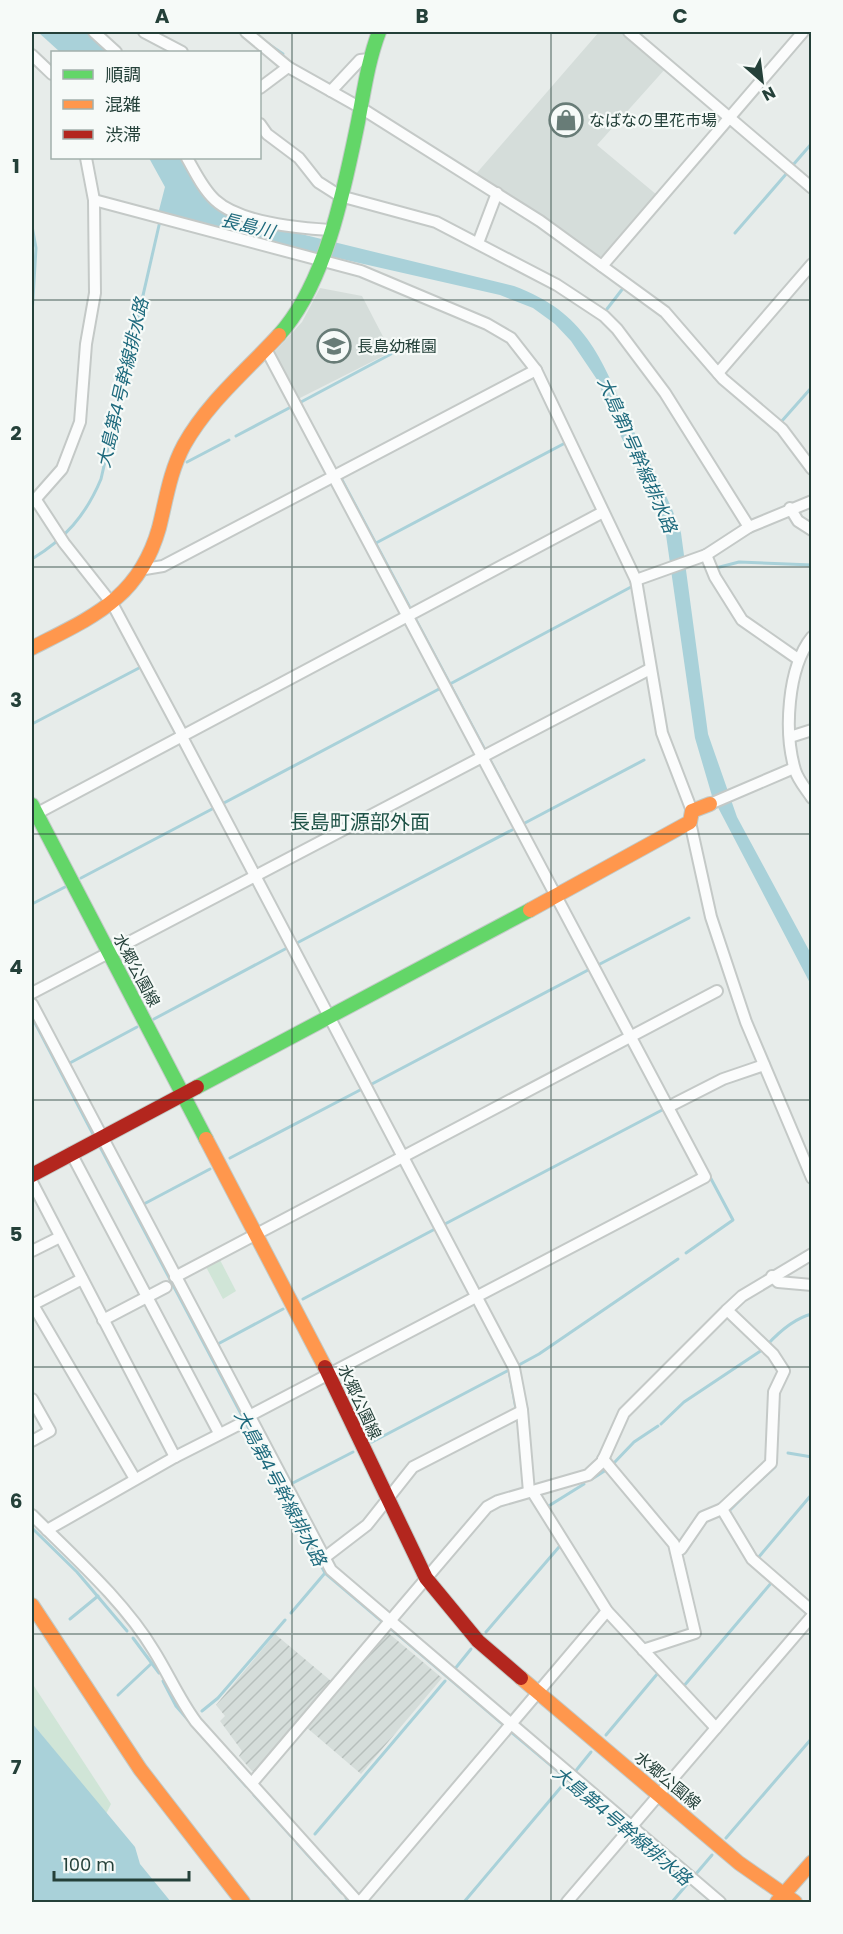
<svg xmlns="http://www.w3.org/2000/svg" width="843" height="1934" viewBox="0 0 843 1934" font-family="Poppins,'Noto Sans JP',sans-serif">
<defs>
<pattern id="industrial-furrows" width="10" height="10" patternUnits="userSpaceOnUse" patternTransform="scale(1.5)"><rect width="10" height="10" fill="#d5ddda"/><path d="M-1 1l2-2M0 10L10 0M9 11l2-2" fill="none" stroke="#b7bfbc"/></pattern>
</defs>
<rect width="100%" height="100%" fill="#e7ecea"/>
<g fill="#d5ddda">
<path d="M599,32H624L666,68L597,145L657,195L606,255L597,257L475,175Z"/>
<path d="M320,288L362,296L391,352L296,400L272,355L302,322Z"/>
</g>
<g fill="url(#industrial-furrows)">
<path d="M386,1631L442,1678L361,1774L306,1727Z"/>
<path d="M275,1634L331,1681L257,1772L252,1771L239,1756L242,1751L220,1721L225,1716L216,1705Z"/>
</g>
<g fill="#d0e5d7">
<path d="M219,1258L236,1291L223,1299L205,1265Z"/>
<path d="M32,1683L111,1804L106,1814L32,1723Z"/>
</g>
<g fill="#a9d1d9">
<path d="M38,32H86L108,52H60Z"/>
<path d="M149,158H181C194,181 206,205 231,217L514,286C586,313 600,356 629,421C646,459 668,493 681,533L708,734L737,817L811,954V985L712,796L695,738L666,535L651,495L614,423L598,381L571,341L555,324L533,308L500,295L324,255L167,214H158L165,187Z"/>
<path d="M32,1723L135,1847L140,1864L171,1902H32Z"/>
</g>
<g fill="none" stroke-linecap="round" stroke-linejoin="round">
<g stroke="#a9d1d9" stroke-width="3">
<path d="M267,43L283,54"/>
<path d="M793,165L812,143"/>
<path d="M32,226L36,248L32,315"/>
<path d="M735,233L787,173"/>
<path d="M607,309L624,287"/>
<path d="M301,402L391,354"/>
<path d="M783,424L781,422L812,387"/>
<path d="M236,436L291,407"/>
<path d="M187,462L229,440"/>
<path d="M341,478L409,606"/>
<path d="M376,543L567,442"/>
<path d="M32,559C65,539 86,515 101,479L160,221"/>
<path d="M716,568L739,562L812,565"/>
<path d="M416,620L450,684"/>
<path d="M32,724L139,668"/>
<path d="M485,750L450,684L631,587"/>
<path d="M489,758L504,786"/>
<path d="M222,804L439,689"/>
<path d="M523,824L644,760"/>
<path d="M81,878L214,808"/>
<path d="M32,904L65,887"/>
<path d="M295,944L512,830"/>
<path d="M598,965L689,918"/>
<path d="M32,1017L95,1138"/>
<path d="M154,1019L287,948"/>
<path d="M68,1064L137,1027"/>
<path d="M370,1085L590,969"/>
<path d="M98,1143L325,1573L384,1623"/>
<path d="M230,1158L362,1089"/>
<path d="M142,1205L210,1169"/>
<path d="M443,1225L664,1109"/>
<path d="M686,1253L733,1220L709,1175"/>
<path d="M303,1299L435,1229"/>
<path d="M216,1345L283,1309"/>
<path d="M767,1345C779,1332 795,1318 812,1314"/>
<path d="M517,1366L539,1354L678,1259"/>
<path d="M661,1424L684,1402L762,1350"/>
<path d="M372,1442L509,1370L516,1409"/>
<path d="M788,1453L812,1457"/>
<path d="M612,1465L634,1442L658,1426"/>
<path d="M592,1479L606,1470"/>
<path d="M289,1485L353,1452"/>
<path d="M751,1489L775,1467"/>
<path d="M548,1509L547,1507L584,1484"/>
<path d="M730,1513L729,1511L747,1493"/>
<path d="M735,1521L753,1551"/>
<path d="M32,1528L77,1572L127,1631"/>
<path d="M758,1558L812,1494"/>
<path d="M291,1613L325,1573"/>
<path d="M70,1619L98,1596"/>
<path d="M389,1627L505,1726"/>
<path d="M486,1632L559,1547"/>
<path d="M133,1638L159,1673"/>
<path d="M454,1670L471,1649"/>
<path d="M163,1681L176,1706L189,1721"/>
<path d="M683,1687L772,1582"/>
<path d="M118,1695L152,1663"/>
<path d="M202,1711L218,1698L285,1620"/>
<path d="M510,1731L661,1858"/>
<path d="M606,1735L658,1673"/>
<path d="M229,1767L246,1786"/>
<path d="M574,1773L591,1752"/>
<path d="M254,1795L291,1836"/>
<path d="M315,1834L445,1681"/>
<path d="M726,1838L812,1738"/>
<path d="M297,1843L326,1875"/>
<path d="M695,1875L712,1855"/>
<path d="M682,1876L712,1902"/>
<path d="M333,1883L342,1893"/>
<path d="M346,1898L350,1902"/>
<path d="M464,1902L567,1780"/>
<path d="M672,1902L689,1882"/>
</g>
<g stroke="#c4c9c7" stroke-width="14">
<g id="street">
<path d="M94,32L116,52"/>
<path d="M144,32L182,52"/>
<path d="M246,32L288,67L361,108L540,221L665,312L723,379L782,429L812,469"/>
<path d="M629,32L812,188"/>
<path d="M32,55L52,74"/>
<path d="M260,88L288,67"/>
<path d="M331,91L360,60L369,59"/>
<path d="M260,124L267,134L299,158L318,182L340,196L436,222L557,285L604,316L617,329L665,393L749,527"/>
<path d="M187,158C195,172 203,189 215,200C240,223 297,228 330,230"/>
<path d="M94,200L361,271L487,324L511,338L536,370L636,580L662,733L692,811"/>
<path d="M478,243L497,193"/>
<path d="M602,266L803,32"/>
<path d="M718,373L812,264"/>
<path d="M36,500L64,543L113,605L182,734"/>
<path d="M32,503L62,469L80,422L86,344L95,293L94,200L86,158"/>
<path d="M790,508L798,521L812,530"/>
<path d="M706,555L715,577L742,620L798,659"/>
<path d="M145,569L163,566L536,370"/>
<path d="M636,580L706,555L749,527L812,501"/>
<path d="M812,637C787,668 784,733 795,770C798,780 806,789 812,798"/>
<path d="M181,735L514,1368L522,1410L529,1492"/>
<path d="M790,737L812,730"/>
<path d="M710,804L794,768"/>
<path d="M32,816L603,512"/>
<path d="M690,822L711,917L746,1022L812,1178"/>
<path d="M32,993L650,669"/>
<path d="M32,1004L331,1570L720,1902"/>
<path d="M668,1107L723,1079L764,1065"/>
<path d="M71,1153L219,1433"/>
<path d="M32,1182L175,1457"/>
<path d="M32,1251L60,1237"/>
<path d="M772,1276L778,1282L812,1285"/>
<path d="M175,1277L717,991"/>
<path d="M32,1305L82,1279"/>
<path d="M33,1305L135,1479"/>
<path d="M727,1310L773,1354L784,1371L774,1392L771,1463L722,1509L752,1559L812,1611"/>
<path d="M103,1320L166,1287"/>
<path d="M32,1399L50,1431L32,1441"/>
<path d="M249,1416L705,1177L267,351"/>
<path d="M603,1459L674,1544L695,1633L643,1650"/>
<path d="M532,1491L607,1611L716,1728"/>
<path d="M32,1515C73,1556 124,1601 154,1651C169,1675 179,1699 196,1722L358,1902"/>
<path d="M47,1530L175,1457L238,1425"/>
<path d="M676,1551L681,1549L703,1517L722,1509"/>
<path d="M324,1558L367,1525L413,1467L522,1411"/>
<path d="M252,1783L487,1507L498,1501L588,1475L602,1462L624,1413L727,1310L742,1296L812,1254"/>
<path d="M360,1902L607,1611"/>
<path d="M567,1902L812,1616"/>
</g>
</g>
<g stroke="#c2cac7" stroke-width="16">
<g id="fast">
<path d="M279,335C326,283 344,190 358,122C364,91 368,61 379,32"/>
<path d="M32,805L206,1139"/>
<path d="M197,1087L530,910"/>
</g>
</g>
<g stroke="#c2cac7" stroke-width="16">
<g id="slow">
<path d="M32,648C92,617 139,599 159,528C166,500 170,471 184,445C208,402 246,371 279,335"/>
<path d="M530,910L690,822L692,811L710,804"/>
<path d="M206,1139L325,1367"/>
<path d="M32,1605L140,1769L243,1902"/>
<path d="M521,1678L739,1863L795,1902"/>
<path d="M777,1902L812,1862"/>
</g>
</g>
<g stroke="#c2cac7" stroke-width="16">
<g id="jam">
<path d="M32,1175L197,1087"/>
<path d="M325,1367L426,1578L478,1641L521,1678"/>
</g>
</g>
<use href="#street" stroke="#fbfcfc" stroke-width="10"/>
<use href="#fast" stroke="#63d668" stroke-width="14"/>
<use href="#slow" stroke="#ff974d" stroke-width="14"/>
<use href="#jam" stroke="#b3261e" stroke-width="14"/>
</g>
<path fill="none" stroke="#244039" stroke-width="1.5" stroke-opacity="0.55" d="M292,32V1902M551,32V1902M32,300H812M32,567H812M32,834H812M32,1100H812M32,1367H812M32,1634H812"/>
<defs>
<g id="shop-ring" transform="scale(1.725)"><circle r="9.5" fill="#f6faf8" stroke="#687c77" stroke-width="1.5"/><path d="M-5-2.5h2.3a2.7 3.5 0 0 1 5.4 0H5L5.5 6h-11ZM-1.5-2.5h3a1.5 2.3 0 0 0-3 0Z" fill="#687c77"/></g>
<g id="school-ring" transform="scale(1.725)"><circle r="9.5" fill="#f6faf8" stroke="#687c77" stroke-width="1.5"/><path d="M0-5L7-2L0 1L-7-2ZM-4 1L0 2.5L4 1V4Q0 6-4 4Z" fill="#687c77"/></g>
</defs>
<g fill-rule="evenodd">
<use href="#shop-ring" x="566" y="120"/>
<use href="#school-ring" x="334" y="346"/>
</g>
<g text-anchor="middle" stroke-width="4.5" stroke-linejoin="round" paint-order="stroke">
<g font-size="16" fill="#244039" stroke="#f6faf8" text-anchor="start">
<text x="589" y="126">なばなの里花市場</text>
<text x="357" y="352">長島幼稚園</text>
</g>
<g font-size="16" fill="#244039" stroke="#f6faf8">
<text transform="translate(137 970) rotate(62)" y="6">水郷公園線</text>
<text transform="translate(360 1402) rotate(65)" y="6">水郷公園線</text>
<text transform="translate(668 1780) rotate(40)" y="6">水郷公園線</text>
</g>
<g font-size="18" font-style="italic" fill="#1e6a7d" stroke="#f6faf8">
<text transform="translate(248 226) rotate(14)" y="6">長島川</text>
<text transform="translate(123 383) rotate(-77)" y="6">大島第4号幹線排水路</text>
<text transform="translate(637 455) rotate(66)" y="6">大島第1号幹線排水路</text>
<text transform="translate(280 1488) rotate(62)" y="6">大島第4号幹線排水路</text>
<text transform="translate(622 1826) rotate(40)" y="6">大島第4号幹線排水路</text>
</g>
<g font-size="20" fill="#1f5347" stroke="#f6faf8">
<text x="360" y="829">長島町源部外面</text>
</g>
</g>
<rect width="843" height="1934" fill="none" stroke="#f6faf8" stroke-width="66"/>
<rect x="51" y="51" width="210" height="108" fill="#f6faf8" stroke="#a2b0ac" stroke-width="1.5"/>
<rect x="63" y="70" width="30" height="9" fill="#63d668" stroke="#a2b0ac" stroke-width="1.5"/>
<text x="105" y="81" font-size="18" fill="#244039">順調</text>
<rect x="63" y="100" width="30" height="9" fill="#ff974d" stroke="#a2b0ac" stroke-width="1.5"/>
<text x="105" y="111" font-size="18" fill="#244039">混雑</text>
<rect x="63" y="130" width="30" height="9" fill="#b3261e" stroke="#a2b0ac" stroke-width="1.5"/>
<text x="105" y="141" font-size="18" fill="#244039">渋滞</text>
<g transform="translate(762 81) rotate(152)" stroke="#f6faf8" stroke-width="4.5" paint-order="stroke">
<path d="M0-4.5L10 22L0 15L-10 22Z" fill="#244039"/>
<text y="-9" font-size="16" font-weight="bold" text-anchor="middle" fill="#244039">N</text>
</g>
<path d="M54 1871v9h135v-9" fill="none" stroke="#244039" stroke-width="3"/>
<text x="63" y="1871" font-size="18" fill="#244039" stroke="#f6faf8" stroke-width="4.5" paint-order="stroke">100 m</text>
<rect x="33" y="33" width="777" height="1868" fill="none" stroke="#244039" stroke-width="2"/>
<g font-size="20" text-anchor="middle" font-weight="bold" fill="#244039">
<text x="162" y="23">A</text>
<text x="422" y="23">B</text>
<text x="680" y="23">C</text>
<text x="16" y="173">1</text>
<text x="16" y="440">2</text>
<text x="16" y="707">3</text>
<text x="16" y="974">4</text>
<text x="16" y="1241">5</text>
<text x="16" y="1508">6</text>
<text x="16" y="1774">7</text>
</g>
</svg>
